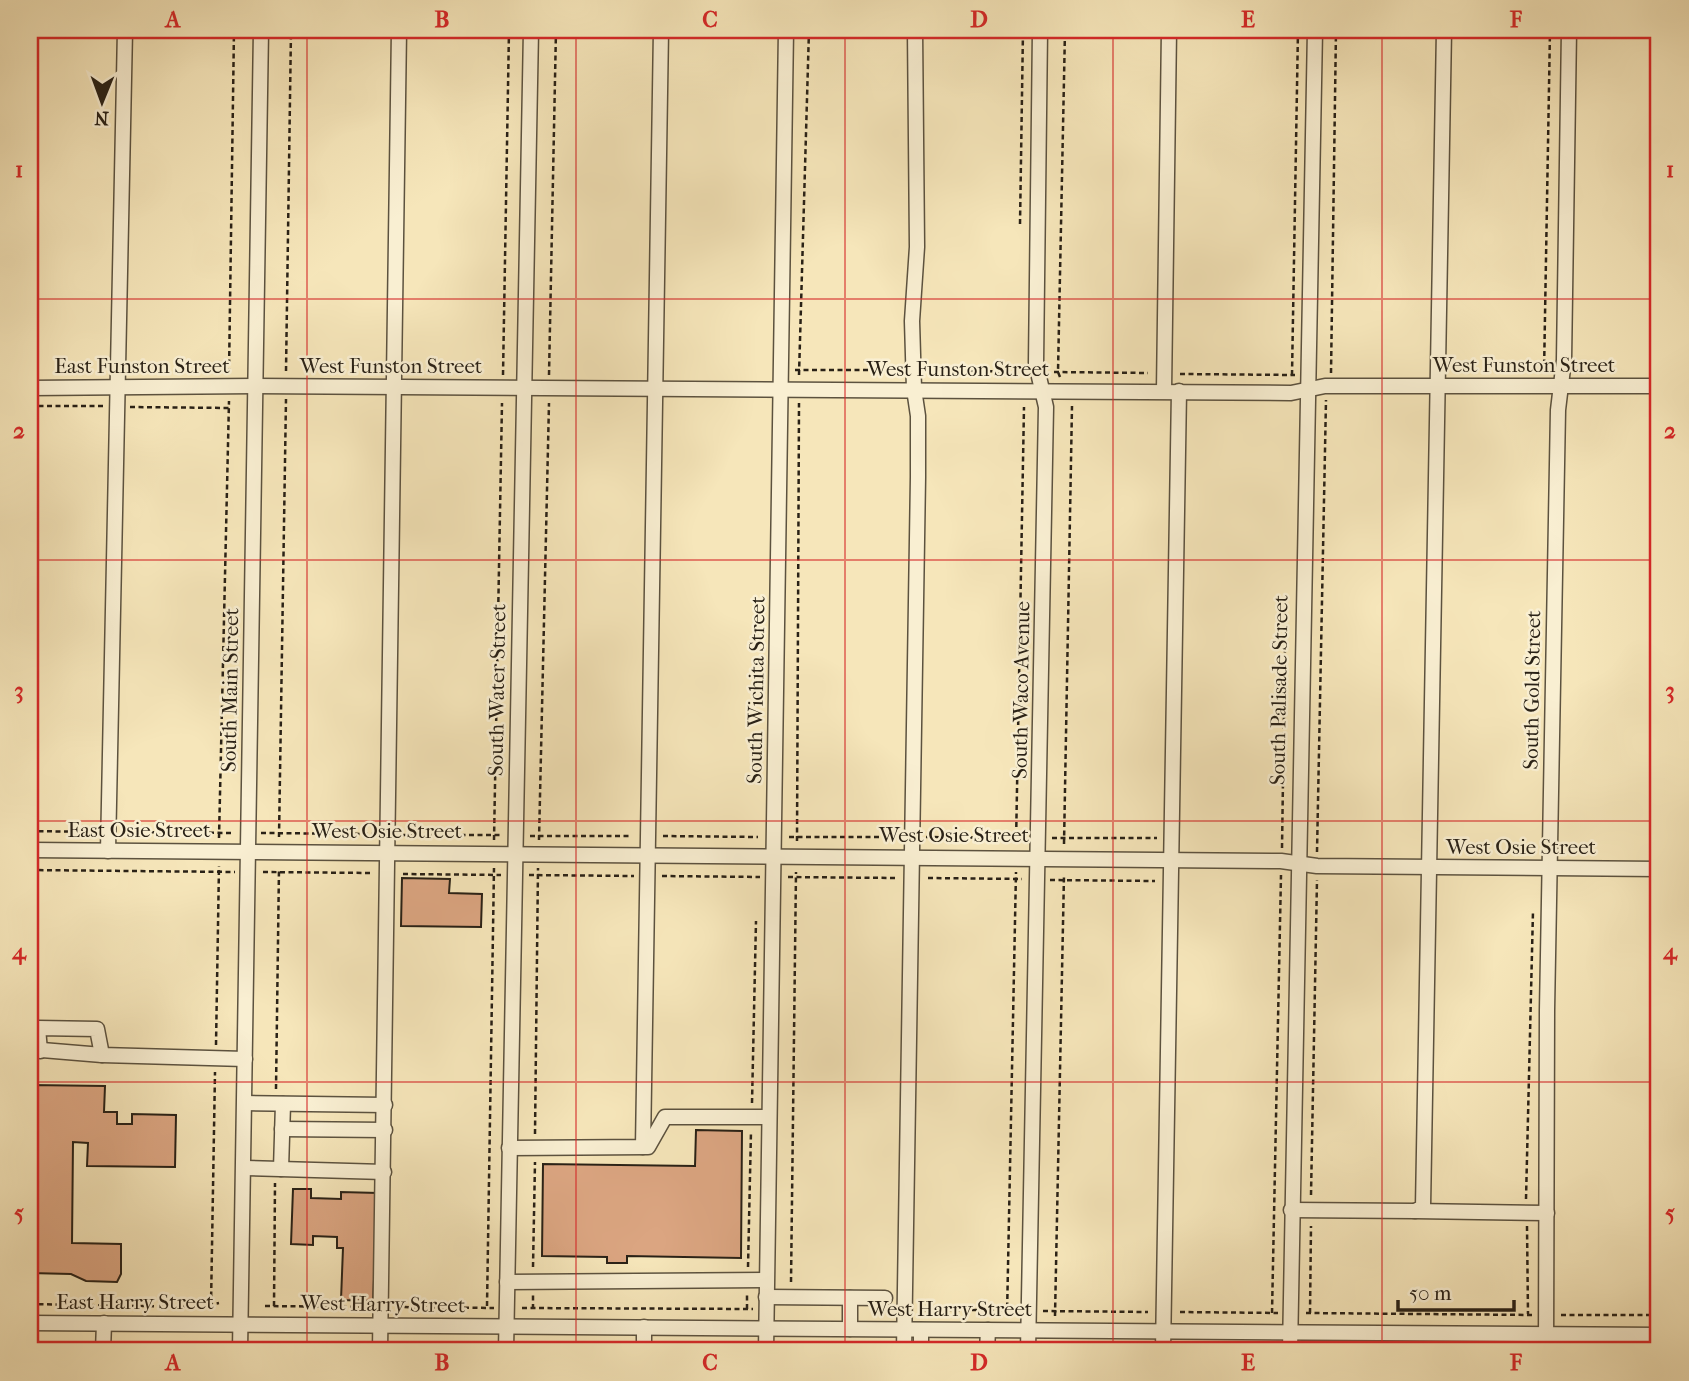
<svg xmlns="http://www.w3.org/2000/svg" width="1689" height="1381" viewBox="0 0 1689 1381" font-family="'IM FELL French Canon',serif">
<rect width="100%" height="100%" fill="#f6e6ba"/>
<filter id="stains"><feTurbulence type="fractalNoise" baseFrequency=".00286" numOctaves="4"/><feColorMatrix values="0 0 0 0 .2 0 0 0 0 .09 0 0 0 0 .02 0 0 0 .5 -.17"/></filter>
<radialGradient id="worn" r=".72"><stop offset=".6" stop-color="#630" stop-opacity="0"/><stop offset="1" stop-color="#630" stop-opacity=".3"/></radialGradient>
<g fill="#dba581" stroke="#292116" stroke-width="2">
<path d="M402,878L450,879L449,893L482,894L481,927L401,926Z"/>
<path d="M30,1085L105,1086L104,1112H117V1124H132V1114L176,1115L175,1167L87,1166L88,1143L73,1142L72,1243L121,1244V1274L117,1282L86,1281L71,1274L30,1273Z"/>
<path d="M696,1130L742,1131L741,1258L627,1256V1263H607V1257L542,1256L543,1164L695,1166Z"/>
<path d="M293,1189H311V1198L341,1199V1192L378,1193L373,1301L341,1300L343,1248H337V1237L313,1236V1245L291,1244Z"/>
</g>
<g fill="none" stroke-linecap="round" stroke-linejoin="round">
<g stroke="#5c523f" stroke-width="17">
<g id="minor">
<path d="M30,388L255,386L1291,393L1325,386H1659"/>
<path d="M1164,391L1169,30"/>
<path d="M30,850L1281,861L1317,866L1659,869"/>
<path d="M108,851L125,30"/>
<path d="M30,1049L102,1055L245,1059"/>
<path d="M40,1051L38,1028L97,1029L102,1055"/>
<path d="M245,1103L385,1105"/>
<path d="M282,1129L385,1130"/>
<path d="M643,1147L661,30"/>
<path d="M509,1148L648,1147L665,1117H768"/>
<path d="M244,1168L384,1172"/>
<path d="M281,1169L283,1104"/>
<path d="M1291,1210L1415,1211L1423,1207L1444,30"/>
<path d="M1415,1211L1547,1213"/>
<path d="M507,1282L766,1280"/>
<path d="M766,1297L885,1298"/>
<path d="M30,1323L1659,1335"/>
<path d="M850,1329V1298"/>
<path d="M921,1330V1351"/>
<path d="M103,1351L104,1323"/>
<path d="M240,1351L261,30"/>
<path d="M380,1351L399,30"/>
<path d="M506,1351L531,30"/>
<path d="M561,1351H585"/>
<path d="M644,1351V1327"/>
<path d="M766,1351L786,30"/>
<path d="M904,1351L918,477V416L914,389L912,321L917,247L915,30"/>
<path d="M987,1351L988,1330"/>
<path d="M1028,1351L1046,407L1036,364L1040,30"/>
<path d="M1163,1351L1179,391"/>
<path d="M1290,1351L1315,30"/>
<path d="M1546,1351L1547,1010L1558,410L1564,360L1569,30"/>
</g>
</g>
<g stroke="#292116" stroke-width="2.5" stroke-dasharray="5 3.5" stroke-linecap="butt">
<path d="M1020,224L1023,30"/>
<path d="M795,370H900"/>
<path d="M928,370L1022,372"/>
<path d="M286,371L291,30"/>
<path d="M1054,372L1148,373"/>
<path d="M229,373L234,30"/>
<path d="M1331,373L1336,30"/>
<path d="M1544,373L1550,30"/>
<path d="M1180,374L1295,375"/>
<path d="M503,375L509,30"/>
<path d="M549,375L556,30"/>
<path d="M799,375L809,30"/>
<path d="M1292,375L1298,30"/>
<path d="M1060,377L1058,372L1065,30"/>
<path d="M30,406H103"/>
<path d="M130,407L229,408"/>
<path d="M30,831L93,832"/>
<path d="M124,832L233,833"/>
<path d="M261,833L373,834"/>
<path d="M401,835H503"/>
<path d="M530,836H632"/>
<path d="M663,836L758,837"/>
<path d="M279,837L286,399"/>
<path d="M789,837H898"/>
<path d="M926,837L1024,838"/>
<path d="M219,838L229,401"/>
<path d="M1052,838H1157"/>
<path d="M494,840L502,403"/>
<path d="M539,840L549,403"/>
<path d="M797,841L799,403"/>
<path d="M1016,844L1024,407"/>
<path d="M1064,844L1072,406"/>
<path d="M1282,848L1285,645"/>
<path d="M1317,852L1326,400"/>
<path d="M30,870L235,872"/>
<path d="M263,872L371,873"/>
<path d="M403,874L501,875"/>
<path d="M529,875L634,876"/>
<path d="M662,876L760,877"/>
<path d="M788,877L896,878"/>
<path d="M928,878L1022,879"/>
<path d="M1050,880L1155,881"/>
<path d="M216,1045L219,866"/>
<path d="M276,1089L279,868"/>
<path d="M752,1103L756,921"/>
<path d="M535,1134L538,868"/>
<path d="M1311,1195L1317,880"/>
<path d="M1526,1199L1533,911"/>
<path d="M1527,1226L1528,1314"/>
<path d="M533,1267L535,1162"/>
<path d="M748,1267L751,1131"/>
<path d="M791,1282L796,872"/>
<path d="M30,1304L198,1307L219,1303"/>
<path d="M211,1305L215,1072"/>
<path d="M265,1306L368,1307"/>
<path d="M274,1306L275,1183"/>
<path d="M487,1306L494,868"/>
<path d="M396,1307L494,1308"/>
<path d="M522,1308L753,1309"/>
<path d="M533,1309V1295"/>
<path d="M747,1309V1295"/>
<path d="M921,1310H1015"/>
<path d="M1043,1311L1148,1312"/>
<path d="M1180,1312L1278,1313"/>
<path d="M1272,1313L1281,875"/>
<path d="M1306,1313L1533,1315"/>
<path d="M1310,1313L1311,1226"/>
<path d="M1561,1315H1659"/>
<path d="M1007,1316L1016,872"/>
<path d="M1055,1316L1064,875"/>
<path d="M262,1343L367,1345"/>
<path d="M395,1345L493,1347"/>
<path d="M116,1346L211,1345L218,1351"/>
<path d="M30,1347L89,1346"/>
<path d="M521,1347H546"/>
<path d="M598,1348H630"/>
<path d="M658,1348L752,1349"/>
<path d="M780,1349L889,1350"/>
<path d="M262,1350L270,1351"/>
<path d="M934,1350H973"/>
<path d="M1001,1350L1015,1351"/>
<path d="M486,1351V1341"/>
<path d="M532,1351V1341"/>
<path d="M1042,1351H1148"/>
</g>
<use href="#minor" stroke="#f9efd2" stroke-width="14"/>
</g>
<path fill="none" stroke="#d62828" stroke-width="2" stroke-opacity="0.55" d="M307,30V1351M576,30V1351M845,30V1351M1113,30V1351M1382,30V1351M30,299H1659M30,560H1659M30,821H1659M30,1082H1659"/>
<g text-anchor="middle" stroke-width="5" stroke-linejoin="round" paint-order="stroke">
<g font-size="21" fill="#292116" stroke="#f9efd2">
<text x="1524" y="372">West Funston Street</text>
<text x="142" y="373">East Funston Street</text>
<text x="391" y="373">West Funston Street</text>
<text x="958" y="376">West Funston Street</text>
<text transform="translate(230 690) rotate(-89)" y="7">South Main Street</text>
<text transform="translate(497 690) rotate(-89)" y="7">South Water Street</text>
<text transform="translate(756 690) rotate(-89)" y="7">South Wichita Street</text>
<text transform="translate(1021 690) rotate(-89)" y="7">South Waco Avenue</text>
<text transform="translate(1279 690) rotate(-89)" y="7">South Palisade Street</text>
<text transform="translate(1532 690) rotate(-89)" y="7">South Gold Street</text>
<text x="139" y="837">East Osie Street</text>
<text x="387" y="838">West Osie Street</text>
<text x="954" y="842">West Osie Street</text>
<text x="1521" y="854">West Osie Street</text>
<text x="135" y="1309">East Harry Street</text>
<text transform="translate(383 1304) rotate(1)" y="7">West Harry Street</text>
<text x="950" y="1316">West Harry Street</text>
</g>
</g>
<rect width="1689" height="1381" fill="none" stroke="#f6e6ba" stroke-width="77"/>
<g transform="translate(102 102) rotate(181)" stroke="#f9efd2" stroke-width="5" paint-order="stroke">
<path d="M0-5L12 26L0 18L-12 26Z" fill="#292116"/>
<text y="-10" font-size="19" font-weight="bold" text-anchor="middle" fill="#292116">N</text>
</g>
<path d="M1398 1300v10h116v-10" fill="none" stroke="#292116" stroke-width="3.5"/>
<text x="1409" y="1300" font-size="21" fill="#292116" stroke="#f9efd2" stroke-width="5" paint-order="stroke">50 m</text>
<rect x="38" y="38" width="1612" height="1304" fill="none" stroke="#d62828" stroke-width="2.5"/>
<g font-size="23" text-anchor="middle" font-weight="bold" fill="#d62828">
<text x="173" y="27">A</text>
<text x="442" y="27">B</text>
<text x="710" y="27">C</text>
<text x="979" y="27">D</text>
<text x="1248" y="27">E</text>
<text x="1516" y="27">F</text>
<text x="19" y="177">1</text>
<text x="1670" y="177">1</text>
<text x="19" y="438">2</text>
<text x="1670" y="438">2</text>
<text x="19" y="698">3</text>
<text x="1670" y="698">3</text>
<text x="19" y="959">4</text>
<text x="1670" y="959">4</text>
<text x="19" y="1220">5</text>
<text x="1670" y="1220">5</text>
<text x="173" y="1370">A</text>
<text x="442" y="1370">B</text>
<text x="710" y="1370">C</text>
<text x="979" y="1370">D</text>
<text x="1248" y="1370">E</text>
<text x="1516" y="1370">F</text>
</g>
<rect width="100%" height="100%" filter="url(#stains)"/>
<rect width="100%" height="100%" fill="url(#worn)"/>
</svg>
